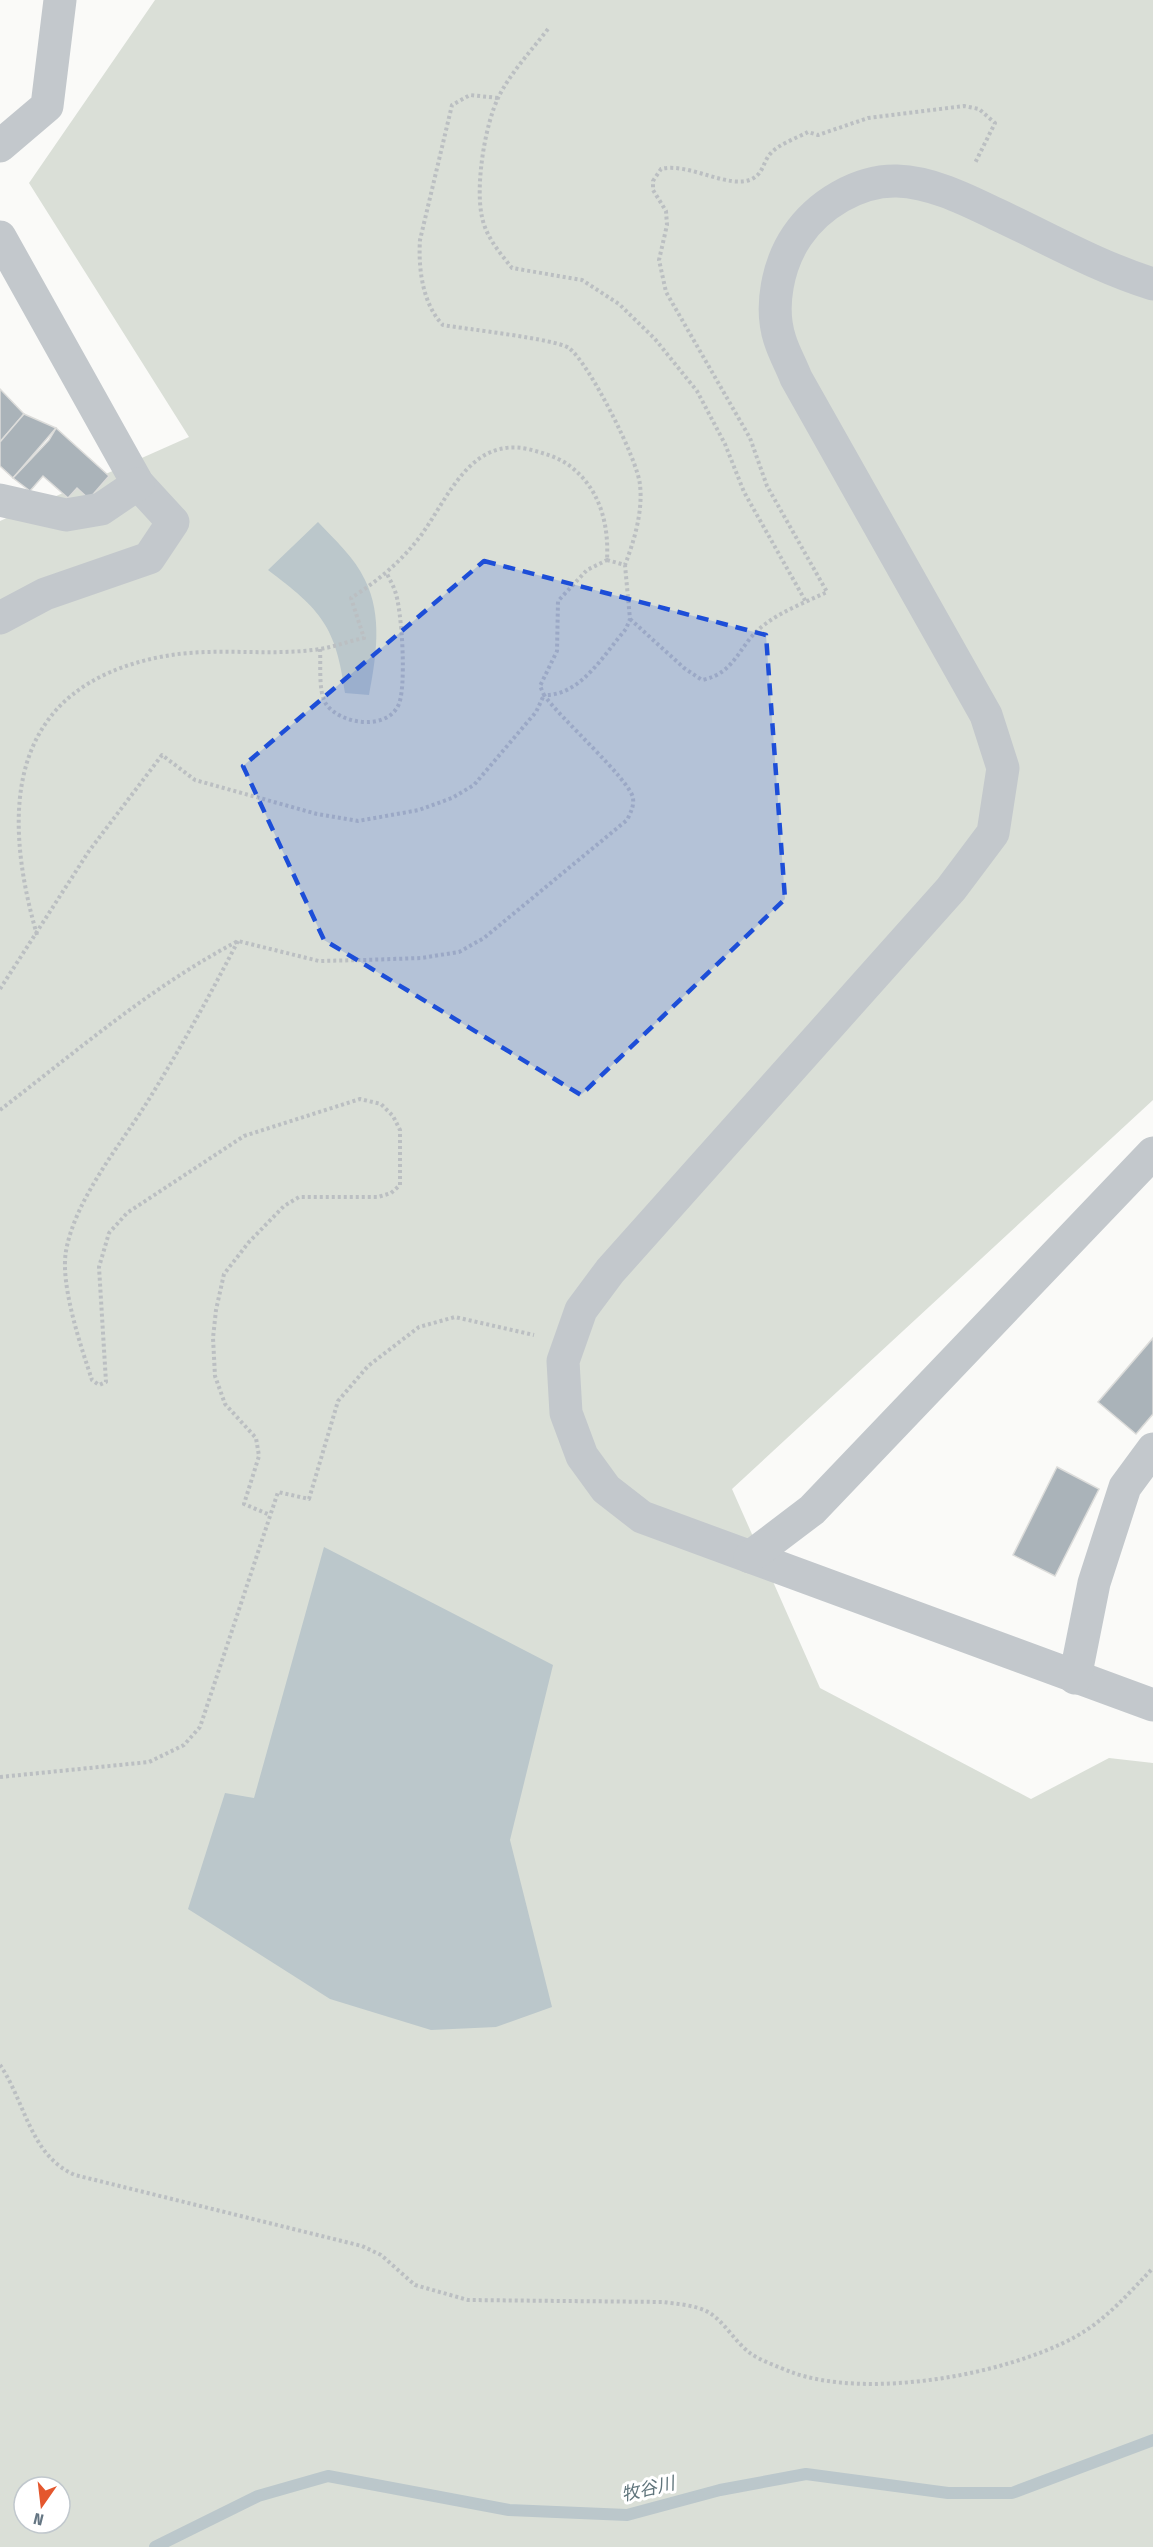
<svg xmlns="http://www.w3.org/2000/svg" width="1153" height="2547" viewBox="0 0 1153 2547" font-family="'Fira Sans Condensed','Noto Sans JP',sans-serif">
<rect width="100%" height="100%" fill="#fafaf8"/>
<path fill="#dadfd7" fill-rule="evenodd" d="M155,0H1153V1100L732,1489L820,1688L1031,1799L1109,1758L1153,1763V2547H0V521L189,437L29,183ZM24,2487H60V2523H24Z"/>
<g fill="#bbc7cb">
<path d="M318,522C334,539 355,558 365,580C383,616 376,658 369,695L345,693C336,626 321,610 268,570Z"/>
<path d="M324,1547L553,1665L510,1840L552,2007L496,2027L431,2030L330,1999L188,1909L225,1793L254,1798Z"/>
</g>
<g fill="none" stroke-linecap="round" stroke-linejoin="round">
<path stroke="#bbc7cb" stroke-width="12" d="M155,2547L258,2496L328,2476L509,2510L627,2515L720,2490L806,2474L948,2493H1012L1153,2440"/>
</g>
<g fill="#aab3b9" stroke="#dcdcda" stroke-width="1.5">
<path d="M0,389L24,414L0,442Z"/>
<path d="M24,414L56,428L13,478L0,466V442Z"/>
<path d="M56,428L109,476L89,499L77,488L68,498L43,476L30,491L13,478L49,440Z"/>
<path d="M1153,1338V1414L1136,1434L1098,1402Z"/>
<path d="M1057,1467L1099,1489L1055,1576L1013,1555Z"/>
</g>
<g fill="none" stroke-linecap="round" stroke-linejoin="round">
<g stroke="#bbbfc2" stroke-width="4" stroke-dasharray="3 3" stroke-linecap="butt">
<path d="M548,29C531,51 512,71 499,96C485,124 475,186 482,217C486,237 500,253 512,268L582,280L619,304L655,339L697,391L725,444L744,492L806,602"/>
<path d="M498,98L470,95L452,105L420,240C418,269 423,305 443,325C465,329 556,339 569,348C589,363 638,460 640,485C643,512 634,541 625,565"/>
<path d="M607,560L625,565L630,619L626,629C604,654 581,696 544,695L540,686L557,651L558,601L587,570Z"/>
<path d="M630,619L684,668L702,680C737,673 739,643 764,625C782,611 806,602 827,592L767,486L750,438L666,292L659,260L667,225L666,211L653,190V181L661,169C689,162 729,190 752,179C764,173 763,161 771,153C779,144 797,138 808,132L818,135L868,118L964,106L979,109L995,123L975,163"/>
<path d="M320,649C321,664 318,692 326,704C340,724 385,731 398,706C407,690 402,609 395,591C393,585 390,580 387,574"/>
<path d="M37,935C0,807 9,687 160,657C214,646 267,657 320,649C334,647 349,641 364,638L351,598C379,580 402,561 422,534C449,496 471,437 528,449C543,453 558,457 570,466C600,489 609,524 607,560"/>
<path d="M238,941C209,997 179,1051 146,1104C118,1148 75,1200 66,1251C60,1285 81,1347 92,1380L99,1385L106,1382L99,1267L109,1233L127,1213L244,1136L360,1099L381,1104L393,1116L400,1130V1185L391,1193L378,1197H299L284,1206L249,1242L224,1274L216,1310L213,1338L215,1376L225,1404L256,1438L259,1456L244,1504L270,1515"/>
<path d="M0,989L89,851L162,755L195,780L317,814L358,821L419,810L452,798L474,785L536,712L544,695"/>
<path d="M0,1110C77,1051 152,986 238,941L319,961L364,960L421,958L459,952L484,938L627,820C631,812 634,806 633,798C630,780 559,717 544,695"/>
<path d="M0,1777L149,1762L184,1745L200,1727L278,1492L309,1499L338,1401L368,1366L419,1327L455,1317L534,1335"/>
<path d="M0,2065C25,2101 30,2156 75,2175L362,2246L381,2255L415,2285L468,2300L663,2302C677,2304 695,2305 708,2312C724,2321 735,2342 750,2353C761,2361 779,2367 791,2372C867,2400 1005,2375 1075,2337C1106,2320 1129,2293 1153,2268"/>
</g>
<g stroke="#c3c8cc" stroke-width="33">
<path d="M0,146L47,106L60,0"/>
<path d="M0,237L138,484L173,522L149,558L45,594L0,618"/>
<path d="M1153,284C1098,267 1048,238 996,214C965,199 931,182 897,181C858,180 818,205 797,236C778,264 769,307 780,340C784,353 791,365 796,378L986,715L1003,768L993,833L951,889L610,1271L581,1310L563,1361L566,1413L582,1456L606,1489L642,1517L1153,1705"/>
<path d="M0,500L66,515L101,509L138,484"/>
<path d="M750,1557L812,1510L1153,1153"/>
<path d="M1075,1678L1094,1583L1125,1487L1153,1449"/>
</g>
</g>
<path fill="#1d4ed8" fill-opacity="0.2" stroke="#1d4ed8" stroke-width="4.5" stroke-dasharray="12 8" stroke-linejoin="round" d="M484,561L766,635L785,899L581,1095L324,940L243,766Z"/>
<g text-anchor="middle" stroke-width="6" stroke-linejoin="round" paint-order="stroke">
<g font-size="18" font-style="italic" fill="#60757c" stroke="#fff">
<text transform="translate(648 2489) rotate(-13)" y="6">牧谷川</text>
</g>
</g>
<g transform="translate(42 2505) rotate(194)"><circle r="28" fill="#ffffff" stroke="#c1c8cd" stroke-width="1.5"/>
<path d="M0-4.5L10 22L0 15L-10 22Z" fill="#e4572e"/>
<text y="-9" font-size="16" font-weight="bold" text-anchor="middle" fill="#657683">N</text>
</g>
</svg>
